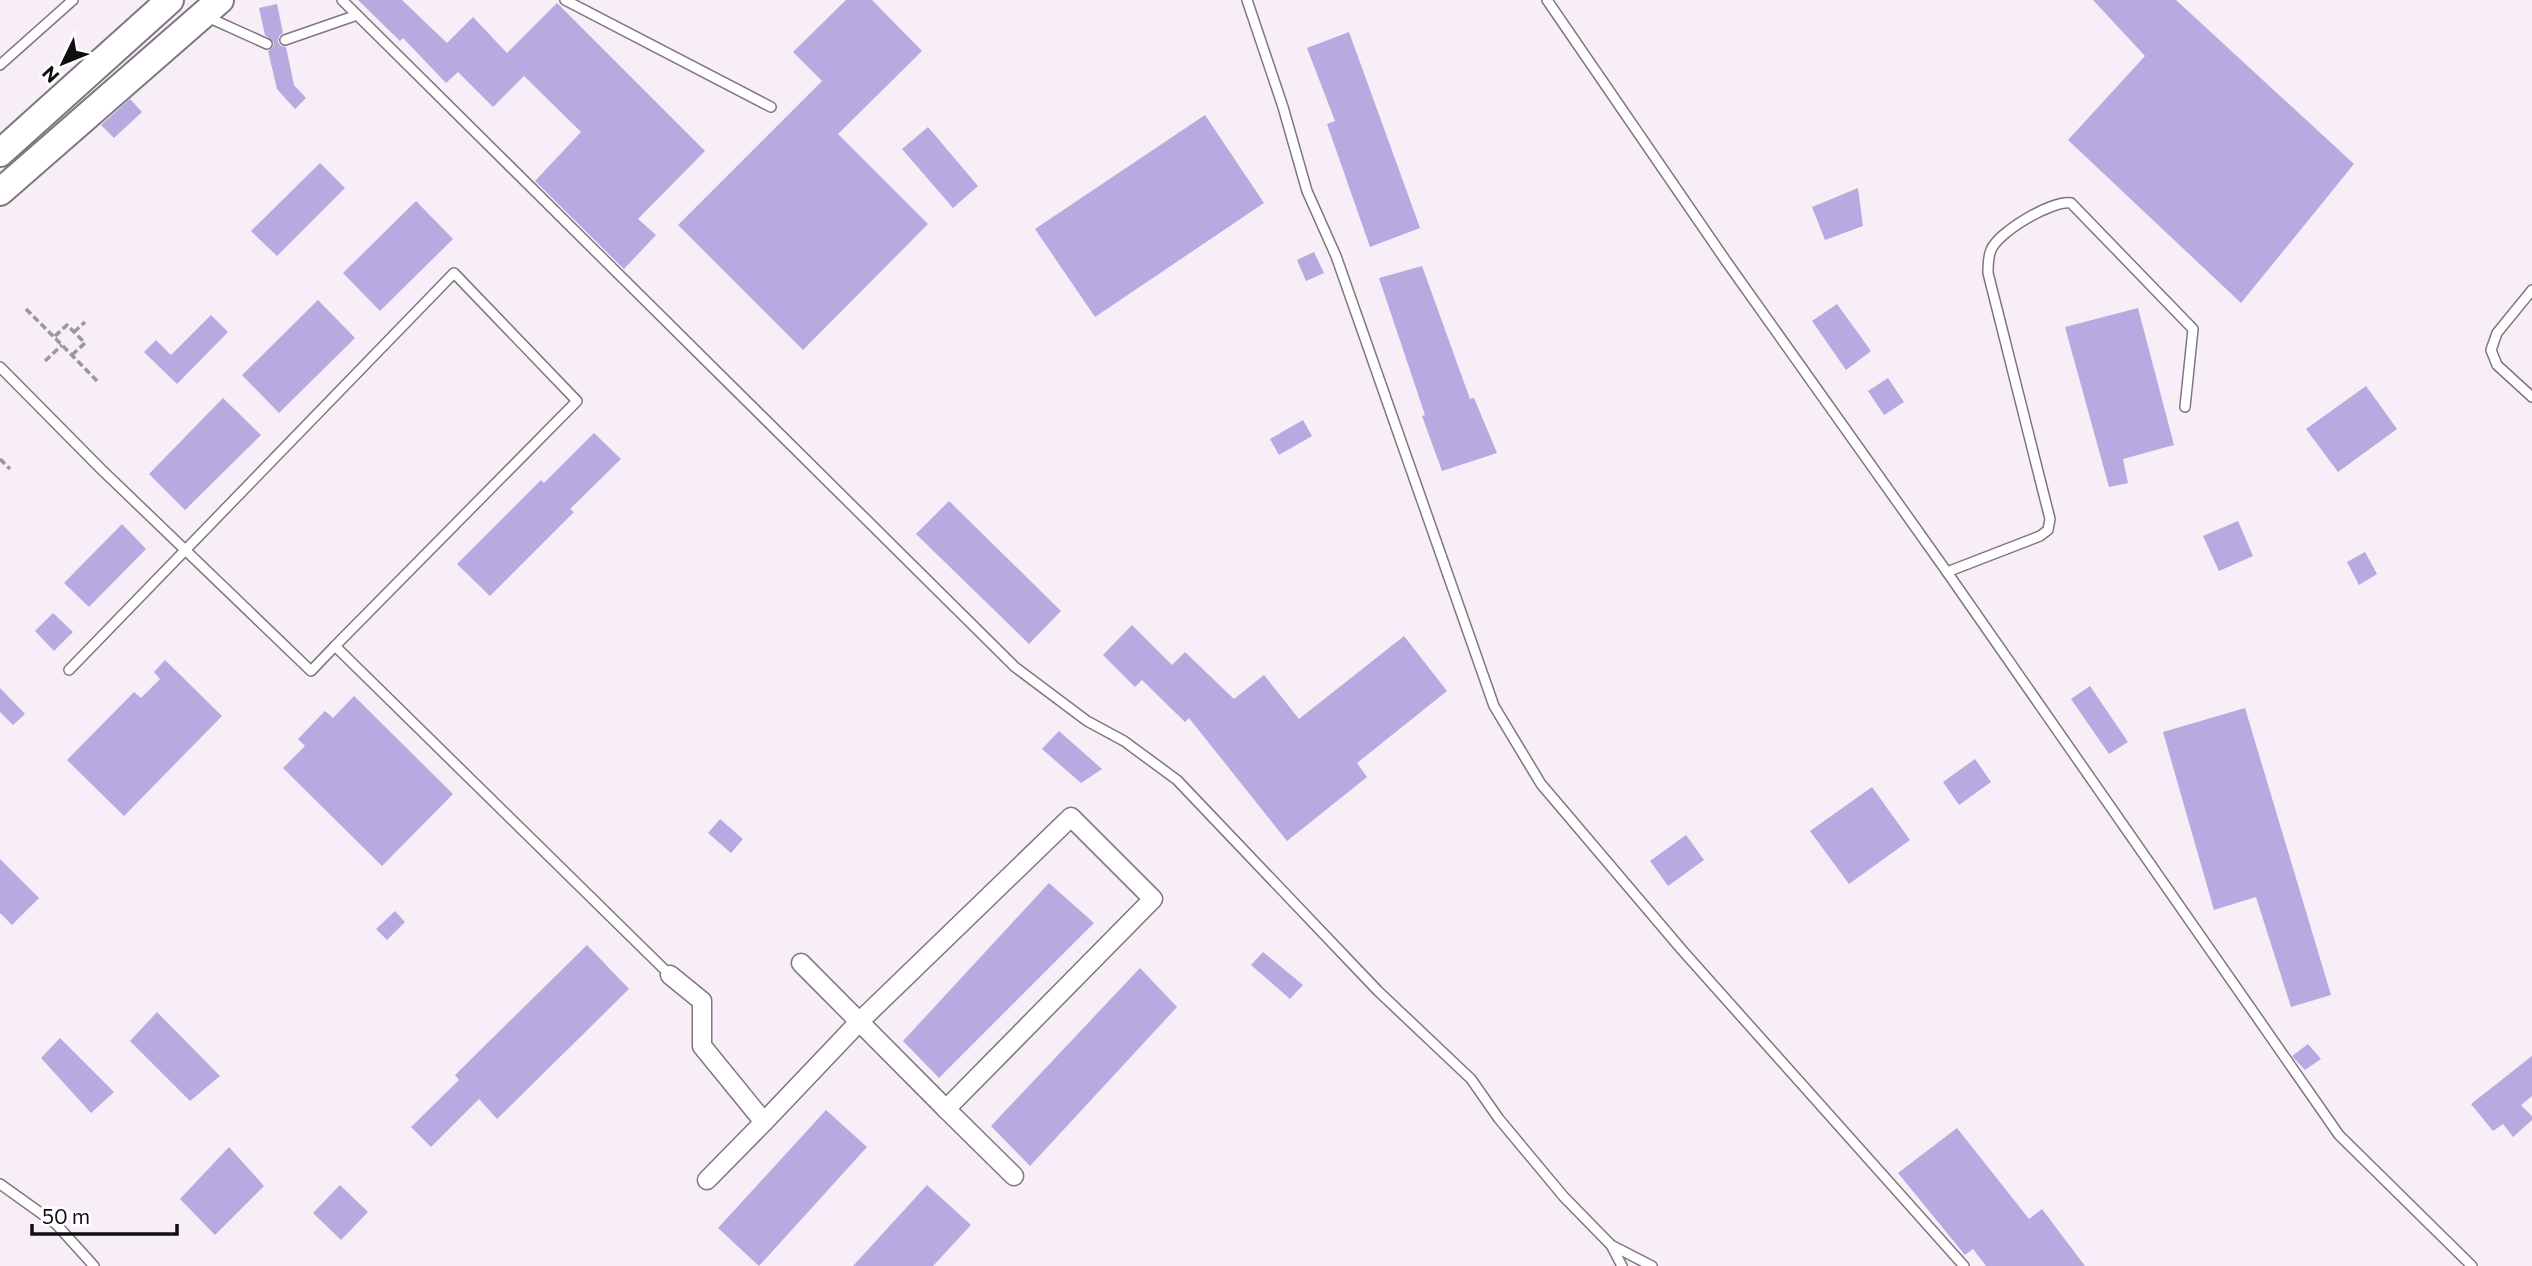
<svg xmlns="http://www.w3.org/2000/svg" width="2532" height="1266" viewBox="0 0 2532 1266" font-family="Commissioner,sans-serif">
<rect width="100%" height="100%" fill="#f7eef8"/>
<g fill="#b6aae1">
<path d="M358,0H402L447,43L473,17L507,53L557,3L705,151L638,219L656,235L624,269L535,181L581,132L524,76L493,107L458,72L446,83L403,38L400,41Z"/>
<path d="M846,0H872L922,51L838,134L928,224L803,350L678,225L822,81L793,52Z"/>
<path d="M2093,0H2176L2354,164L2241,303L2068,140L2145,56Z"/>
<path d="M277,4L283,33L279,36L278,42L281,46L286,47L294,85L306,98L295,109L277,89L268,51L273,47L274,43L265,35L259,8Z"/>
<path d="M1349,32L1420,228L1370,247L1327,124L1335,121L1307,48Z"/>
<path d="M130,99L142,112L114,138L101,125Z"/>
<path d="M1205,115L1264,203L1095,317L1035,229Z"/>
<path d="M928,127L978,186L953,208L902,149Z"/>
<path d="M320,163L345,188L277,256L251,231Z"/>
<path d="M1858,188L1863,226L1825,240L1812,207Z"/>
<path d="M416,201L453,239L380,311L343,273Z"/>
<path d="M1314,252L1324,273L1306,281L1297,260Z"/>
<path d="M1422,266L1470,399L1474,398L1497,453L1442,471L1422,416L1425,415L1379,278Z"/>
<path d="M318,300L355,338L279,413L242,375Z"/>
<path d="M1837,304L1871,351L1846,370L1812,321Z"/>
<path d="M2138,308L2174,445L2123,459L2128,483L2109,487L2065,327Z"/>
<path d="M211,315L228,332L177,384L144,352L156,340L171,355Z"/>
<path d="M1888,378L1904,402L1884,415L1868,391Z"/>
<path d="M2366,386L2397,429L2338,472L2306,429Z"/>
<path d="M223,398L261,435L185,510L149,474Z"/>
<path d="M1303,420L1312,436L1279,455L1270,439Z"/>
<path d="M594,433L621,459L570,509L574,512L490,596L457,564L541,480L544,483Z"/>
<path d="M949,501L1061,611L1029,644L916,534Z"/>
<path d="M2238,521L2253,556L2219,571L2203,536Z"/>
<path d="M122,524L146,549L89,607L64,583Z"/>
<path d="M2365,552L2377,574L2359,585L2347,562Z"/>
<path d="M53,613L73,632L54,651L35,631Z"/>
<path d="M1132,625L1172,665L1185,652L1234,699L1264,675L1299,719L1404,636L1447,691L1357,763L1367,777L1287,841L1189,718L1185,722L1142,680L1135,687L1103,655Z"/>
<path d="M165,660L222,716L124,816L67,760L134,692L141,698L160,679L154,672Z"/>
<path d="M2090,686L2128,742L2109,754L2071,699Z"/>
<path d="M0,688L25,714L13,725L0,712Z"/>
<path d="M354,696L453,794L382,866L283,768L305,746L298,739L325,711L333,718Z"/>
<path d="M2245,708L2331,995L2291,1007L2256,897L2214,910L2163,732Z"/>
<path d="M1059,731L1102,769L1081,783L1042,749Z"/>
<path d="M1975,759L1991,782L1959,805L1943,782Z"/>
<path d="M1872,787L1910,840L1849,884L1810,831Z"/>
<path d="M720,819L743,839L731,853L708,833Z"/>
<path d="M1686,835L1704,860L1668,886L1650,861Z"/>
<path d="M0,859L39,898L12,925L0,913Z"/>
<path d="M1049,883L1094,923L939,1078L903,1041Z"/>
<path d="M395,911L405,922L387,940L376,929Z"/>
<path d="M587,945L629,989L497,1119L479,1099L431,1147L411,1127L459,1080L455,1075Z"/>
<path d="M1263,952L1303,985L1290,999L1251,965Z"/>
<path d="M1140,968L1177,1007L1030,1166L991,1126Z"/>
<path d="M157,1012L220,1076L190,1101L130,1041Z"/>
<path d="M60,1038L114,1092L91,1113L41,1058Z"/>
<path d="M2308,1044L2321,1059L2305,1070L2292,1056Z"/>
<path d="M2532,1056V1096L2521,1105L2532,1116V1120L2513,1137L2503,1124L2493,1131L2471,1104Z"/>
<path d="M826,1110L867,1147L759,1266L718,1228Z"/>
<path d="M1957,1128L2029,1219L2042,1209L2085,1266H1986L1973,1249L1965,1255L1898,1173Z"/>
<path d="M229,1147L264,1186L215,1235L180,1199Z"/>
<path d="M340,1185L368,1212L341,1240L313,1213Z"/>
<path d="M927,1185L971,1225L933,1266H853Z"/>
</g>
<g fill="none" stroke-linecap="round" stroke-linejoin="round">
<g stroke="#7f7780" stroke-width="12">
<g id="service">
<path d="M342,0L1015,667L1087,721L1124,741L1177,780L1378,991L1471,1079L1499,1119L1564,1197L1611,1245L1652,1266"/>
<path d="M565,0L771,107"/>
<path d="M1247,0L1283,107L1307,191L1336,256L1494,706L1541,784L1682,950L1964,1266"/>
<path d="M1547,0L1726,261L1947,572L2339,1135L2472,1266"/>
<path d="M205,16L267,44"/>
<path d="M285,40L357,15"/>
<path d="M0,65L73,0"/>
<path d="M2532,290L2497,333L2491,350L2497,365L2532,397"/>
<path d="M0,367L101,469L311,671L335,646L670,975"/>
<path d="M1947,572L2040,536L2048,530L2050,519L1988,273C1988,265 1988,257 1991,250C1998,232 2052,200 2071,203L2193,329L2185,407"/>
<path d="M69,670L454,273L577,401L335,646"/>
<path d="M0,1184L56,1224L94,1266"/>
<path d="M1611,1245L1622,1266"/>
</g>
</g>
<g stroke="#7f7780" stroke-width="21">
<g id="minor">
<path d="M670,975L702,1001V1046L764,1122L707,1180"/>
<path d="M946,1109L1014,1176"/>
<path d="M764,1122L859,1022L1071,817L1153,899L946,1109L801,963"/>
</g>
</g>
<g stroke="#7f7780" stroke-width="30">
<g id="primary">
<path d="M0,153L170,0"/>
<path d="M0,192L220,0"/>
</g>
</g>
<g stroke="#9c969d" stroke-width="3.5" stroke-dasharray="7 3.5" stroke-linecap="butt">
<path d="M26,309L54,337"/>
<path d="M74,332L85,322"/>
<path d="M72,355L85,343L67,325L54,337L99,383"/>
<path d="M45,361L62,345"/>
<path d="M0,459L10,469"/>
</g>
<use href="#service" stroke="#fff" stroke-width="9"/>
<use href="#minor" stroke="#fff" stroke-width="18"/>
<use href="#primary" stroke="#fff" stroke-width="26"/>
</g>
<g transform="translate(63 63) rotate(227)" stroke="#fefffe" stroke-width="5" paint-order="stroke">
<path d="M0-5L12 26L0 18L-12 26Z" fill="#120f13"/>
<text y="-10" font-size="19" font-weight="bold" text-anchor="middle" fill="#120f13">N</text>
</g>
<path d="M32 1224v10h145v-10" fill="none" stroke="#120f13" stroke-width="3.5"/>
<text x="42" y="1224" font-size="21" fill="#120f13" stroke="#fefffe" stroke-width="5" paint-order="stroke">50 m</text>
</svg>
